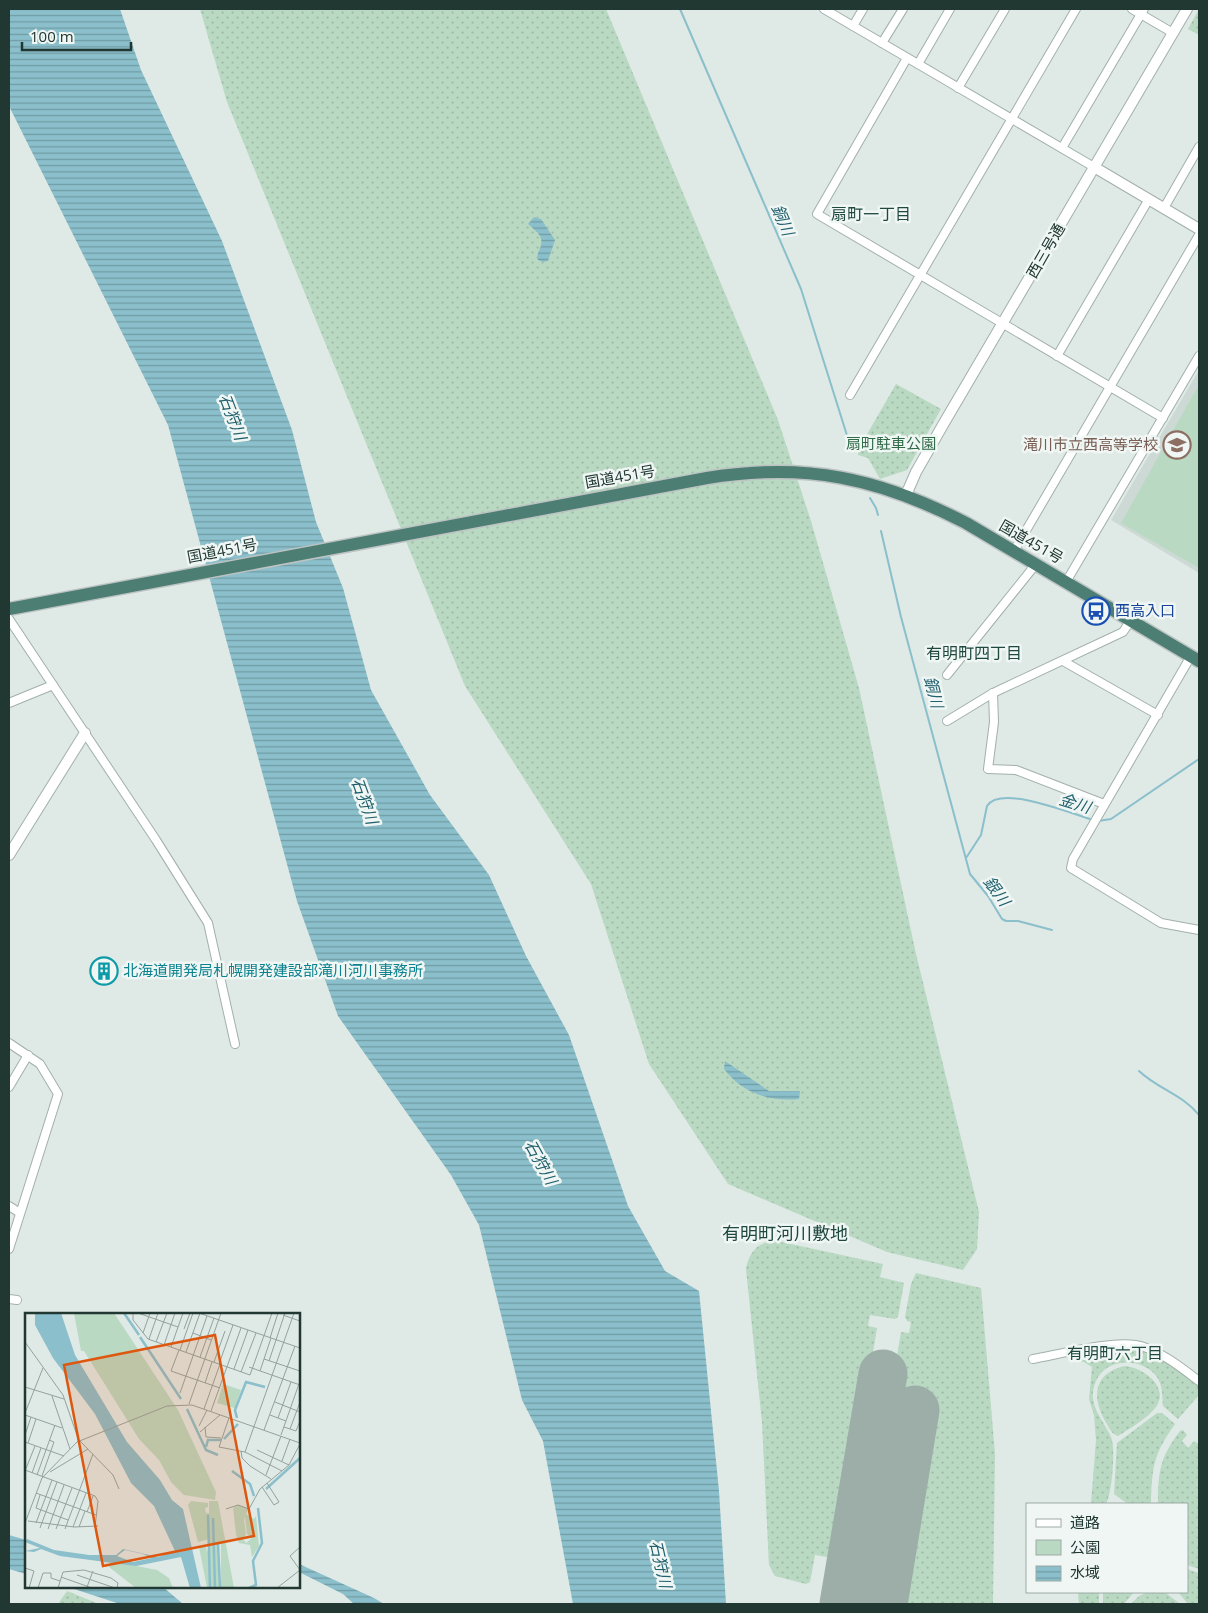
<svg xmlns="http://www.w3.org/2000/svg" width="1208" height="1613" viewBox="0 0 1208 1613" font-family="'Open Sans','Noto Sans JP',sans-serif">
<defs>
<pattern id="green-dots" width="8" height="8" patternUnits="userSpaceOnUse" patternTransform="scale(1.25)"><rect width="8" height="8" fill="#b9d9c2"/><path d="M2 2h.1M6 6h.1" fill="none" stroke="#9fbba7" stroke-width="1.8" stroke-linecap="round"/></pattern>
<pattern id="water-rules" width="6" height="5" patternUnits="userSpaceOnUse" patternTransform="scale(1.25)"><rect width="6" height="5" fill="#8abfcb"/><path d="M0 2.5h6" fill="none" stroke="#709ca5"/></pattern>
</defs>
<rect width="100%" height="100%" fill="#dfe9e5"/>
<path fill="#cdd9d4" d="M1199,370V573L1111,520Z"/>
<g fill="url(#green-dots)">
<path d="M200,9H606L778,420L811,521L859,688L916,954L979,1212L977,1249L963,1270L887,1252L728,1184L649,1064L591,884L465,686L227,102Z"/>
<path d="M1199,9V35L1188,29Z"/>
<path d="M896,384L941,409L907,470L880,479L868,458L858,455V450Z"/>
<path d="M777,1241L883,1264L880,1277L904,1283L898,1317L895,1319L870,1315L868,1326L877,1328L839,1559L815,1555L810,1582L806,1584L775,1576L769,1565L762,1422L746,1269C749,1251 759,1241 777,1241Z"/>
<path d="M916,1273L981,1288L995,1454L993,1604H860L867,1564L863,1563L901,1332L909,1333L911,1322L907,1321L905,1317L911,1284Z"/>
<path d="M1125,1347L1152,1354L1199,1385V1395L1178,1419L1163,1406C1162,1396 1163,1386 1157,1377C1143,1357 1106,1357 1096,1381C1086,1404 1102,1417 1111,1437C1116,1448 1112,1494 1106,1504H1091L1096,1440L1094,1415L1089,1399L1092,1367L1084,1362L1067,1357Z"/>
<path d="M884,1357L891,1366L860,1562L842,1559L874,1364Z"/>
<path d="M1124,1366C1144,1367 1170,1388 1156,1407C1148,1418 1129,1429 1118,1436C1111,1434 1109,1427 1105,1421C1092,1397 1093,1374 1124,1366Z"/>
<path d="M1157,1413H1162L1175,1424C1153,1455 1152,1467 1151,1504H1128L1114,1494L1117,1443Z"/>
<path d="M1183,1430L1187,1435L1182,1441L1188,1448L1194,1441L1199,1444V1569L1187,1565V1504H1158C1158,1472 1160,1457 1180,1431Z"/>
<path d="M1187,1569L1199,1573V1604H1188L1178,1592H1187Z"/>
<path d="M67,1591L99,1604H58Z"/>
<path d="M1078,1592H1099V1604H1079Z"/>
<path d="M1103,1592H1134L1124,1604H1103Z"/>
<path d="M1148,1592L1166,1593L1180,1604H1131L1139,1596Z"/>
</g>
<path fill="#b9d9c2" d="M1197,388L1199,389V568L1121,523Z"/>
<g fill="url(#water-rules)">
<path d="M9,9H120L141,70L222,241L292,430L316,522L343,588L371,690L430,795L489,875L526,956L569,1035L628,1206L665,1271L699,1291L719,1491L726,1604H573L543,1441L522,1400L479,1225L451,1175L338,1016L297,901L168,425L9,106Z"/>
<path d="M534,217L541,219L555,240L548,261L543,262L538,260C535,252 545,246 540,236C537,231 532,228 528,224Z"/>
<path d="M725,1061L769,1091H800L799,1099C770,1102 742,1093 724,1069Z"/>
<path d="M9,1535L26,1540V1574L9,1569Z"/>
<path d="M299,1564L374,1598L384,1604H354L343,1594L299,1572Z"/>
<path d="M68,1587H163L183,1604H120Z"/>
</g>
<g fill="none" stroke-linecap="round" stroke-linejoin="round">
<g stroke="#8abfcb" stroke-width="2">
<path d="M680,9L801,289L850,445"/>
<path d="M870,498L876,508L878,515"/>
<path d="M881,531L901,617L970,874L988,896L1002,919L1006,921H1018L1052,930"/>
<path d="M1098,821L1111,819L1199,759"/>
<path d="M966,858L981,835L987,806C1001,784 1072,814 1093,820"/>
<path d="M1139,1071C1158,1089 1183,1095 1199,1115"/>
</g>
<g stroke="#9daea9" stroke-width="49">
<path d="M844,1604L883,1374"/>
<path d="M883,1604L915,1410"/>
</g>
<g stroke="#a2b0ac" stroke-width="10">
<g id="minor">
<path d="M824,9L1094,167"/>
<path d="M1132,9L1173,33"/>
<path d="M853,26L863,9"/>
<path d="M882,43L903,9"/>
<path d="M907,58L817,214L1163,418"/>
<path d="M918,64L950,9"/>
<path d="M958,88L1005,9"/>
<path d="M1062,148L1144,9"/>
<path d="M1164,208L1199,147"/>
<path d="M1057,356L1149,199"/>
<path d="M850,395L1076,9"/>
<path d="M1014,551L1199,235"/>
<path d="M1066,582L1199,356"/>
<path d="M9,619L156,840L208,923L235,1044"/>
<path d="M1191,656L1073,859L1071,868L1161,923L1199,930"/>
<path d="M1063,661L1158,715"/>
<path d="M947,675L1036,564"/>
<path d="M993,693L994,722L988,769L1016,770L1104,804"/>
<path d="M9,703L53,685"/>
<path d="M947,721L993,693L1123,632L1131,620"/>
<path d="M9,1043L40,1064L58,1094L9,1249"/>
<path d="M9,1087L28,1055"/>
<path d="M9,1206L20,1213"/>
<path d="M9,1299L17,1300"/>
<path d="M1033,1359C1061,1354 1119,1338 1144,1347C1163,1353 1183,1369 1199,1381"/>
</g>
</g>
<g stroke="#a2b0ac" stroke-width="12">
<g id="tertiary">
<path d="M1094,167L1199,229"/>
<path d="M906,495L916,472L944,423L1187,9"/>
<path d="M9,855L85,733"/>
</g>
</g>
<g stroke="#bcc3c2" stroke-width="15">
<path id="trunk" d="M9,609L707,478C805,462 879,478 966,523L1199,661"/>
</g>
<use href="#minor" stroke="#fff" stroke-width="8"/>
<use href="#tertiary" stroke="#fff" stroke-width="10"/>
<use href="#trunk" stroke="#4c7e74" stroke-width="12"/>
</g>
<defs>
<g id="school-ring" transform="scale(1.4375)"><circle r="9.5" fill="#eff6f3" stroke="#8d6e63" stroke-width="1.5"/><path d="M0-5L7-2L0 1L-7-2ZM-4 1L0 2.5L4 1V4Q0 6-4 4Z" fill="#8d6e63"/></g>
<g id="bus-ring" transform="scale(1.4375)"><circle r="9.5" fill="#eff6f3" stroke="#1a4fb4" stroke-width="1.5"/><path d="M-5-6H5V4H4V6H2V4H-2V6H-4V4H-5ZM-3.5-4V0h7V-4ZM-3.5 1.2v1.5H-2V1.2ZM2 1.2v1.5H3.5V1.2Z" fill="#1a4fb4"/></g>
<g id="building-ring" transform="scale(1.4375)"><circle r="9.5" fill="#eff6f3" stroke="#0f9aa8" stroke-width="1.5"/><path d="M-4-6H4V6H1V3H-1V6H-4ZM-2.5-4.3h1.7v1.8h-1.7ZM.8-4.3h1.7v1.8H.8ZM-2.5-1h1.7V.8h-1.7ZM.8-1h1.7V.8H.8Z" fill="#0f9aa8"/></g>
</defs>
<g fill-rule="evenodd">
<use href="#school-ring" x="1177" y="445"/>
<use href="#bus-ring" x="1096" y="611"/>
<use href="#building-ring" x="104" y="971"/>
</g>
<g text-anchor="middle" stroke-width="5" stroke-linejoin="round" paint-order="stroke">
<g font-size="15" fill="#213732" stroke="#eff6f3">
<text transform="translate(1046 251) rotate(-60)" y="5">西三号通</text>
<text transform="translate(620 477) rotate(-10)" y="5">国道451号</text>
<text transform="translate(1031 542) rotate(30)" y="5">国道451号</text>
<text transform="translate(222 551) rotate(-11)" y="5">国道451号</text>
</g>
<g font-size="15" fill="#2f6b47" stroke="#eff6f3">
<text x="891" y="449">扇町駐車公園</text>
</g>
<g font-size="15" fill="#785e54" stroke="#eff6f3" text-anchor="end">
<text x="1158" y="450">滝川市立西高等学校</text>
</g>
<g font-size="15" fill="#164399" stroke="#eff6f3" text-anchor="start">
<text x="1115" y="616">西高入口</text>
</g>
<g font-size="15" fill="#0d838f" stroke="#eff6f3" text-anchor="start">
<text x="123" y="976">北海道開発局札幌開発建設部滝川河川事務所</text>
</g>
<g font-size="16" fill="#1f483f" stroke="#eff6f3">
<text x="871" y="220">扇町一丁目</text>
<text x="974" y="659">有明町四丁目</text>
<text x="1115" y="1359">有明町六丁目</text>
</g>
<g font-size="16" font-style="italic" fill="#21606e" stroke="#eff6f3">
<text transform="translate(783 220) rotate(67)" y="6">銅川</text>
<text transform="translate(233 417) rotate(69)" y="6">石狩川</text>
<text transform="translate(934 692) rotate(76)" y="6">銅川</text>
<text transform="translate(365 801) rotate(70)" y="6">石狩川</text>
<text transform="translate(1075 803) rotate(17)" y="6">金川</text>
<text transform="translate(997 891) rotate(54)" y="6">銀川</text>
<text transform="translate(541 1162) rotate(61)" y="6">石狩川</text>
<text transform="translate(661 1564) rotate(77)" y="6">石狩川</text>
</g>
<g font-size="18" fill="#1f483f" stroke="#eff6f3">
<text x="785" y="1240">有明町河川敷地</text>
</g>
</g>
<g transform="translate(25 1313)">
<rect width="275" height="275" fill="#dfe9e5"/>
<path d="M49,0H89L153,97L191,179L190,187L159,182L146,169L134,147L114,126L59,38H56ZM166,188L183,190V194L180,195L181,200H184V188H193L209,275H196V231L192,232L194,275H182L174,234H181L182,239L184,234L185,239V226L173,229L163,192ZM213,192L223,196L219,207L221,221L218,226L221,230L227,225L222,221L220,205L221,201L229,206L231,203L234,233L227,244L225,232L214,230L211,221L208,195ZM86,248L132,257L144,265L148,275H111L84,254Z" fill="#b9d9c2"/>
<path d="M198,71L216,77L210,95L192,90Z" fill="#b9d9c2"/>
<path d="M10,0H36L50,42L102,129L135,167L147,187L158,196L176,275H165L156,244L111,253L35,243L16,236L9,239L0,238L15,235L0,229L2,226L29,237L64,242H91L98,236L133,244L150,238L129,193L106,170L70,101L28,45L10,12ZM100,237L118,241L127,245L108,249L92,243Z" fill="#8abfcb" fill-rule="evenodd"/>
<path fill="none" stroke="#8abfcb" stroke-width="2.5" d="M99,0L114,22M115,24L156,86M162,96L181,137L193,142M212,105L210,97L221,69L240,74M199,126L213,111M181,134L183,127H196M207,158L225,171L229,183M241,176L275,145M183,202L185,275M188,205L190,275M193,231L195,275M224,275L231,272L228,248L237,230L233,195"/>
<path fill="none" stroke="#93a29d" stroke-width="1" d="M108,0V7L123,26L225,62L247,0M113,0L153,14M174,0L275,35M258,2L275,8M159,16L165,0M118,20L125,0M168,20L186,27M245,25L253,0M124,26L133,0M0,29L38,82L54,128M131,29L142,0M139,32L150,0M146,34L158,0M154,37L146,58L195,75M155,37L168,0M161,39L175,0M175,44L189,5M239,46L275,58M244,48L260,0M189,49L200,18M194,51L208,12M224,54L275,72M209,56L223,17M235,58L246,25M216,59L231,20M180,70L187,49M0,74L39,86M155,80L182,3M27,83L45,136M250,89L275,99M164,91L196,0M179,96L195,51M186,98L216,15M0,100L18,55M0,102L37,115M245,102L261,108M204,105L194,134L220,139L257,158M253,105L266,69M174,113L182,97M180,114L181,124L196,125M259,114L271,118L275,108M265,116L275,89M239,117L270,33M175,119L195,102M0,122L6,104M256,122L275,68M55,128L88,162L94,176M0,129L39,143M3,130L11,106M232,137L264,152M216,138L217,145L225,153L246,166M220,139L269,0M257,148L265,126M0,157L70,183L73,188L70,214M0,158L10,133M25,159L63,136M7,160L16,135M12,162L30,112M241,162L256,123M17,163L29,129L24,127M237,174L249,192L254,189L242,170M11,180L71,202M15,182L11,195L43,207M201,196L213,192L224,196L235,176L264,152L275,131M62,199L68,183M3,208L49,214L73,213M0,210L17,165L52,129L142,93L167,92L275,130M11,210L27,167M48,214L61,180M54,214L60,198M15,215L32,169M23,216L39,172M31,216L47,175M40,216L68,141M275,234L265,243L275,257M0,255L9,258L4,275M52,262L90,275M36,264L67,275M62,274L68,258M13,275L18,260H26V265L35,268M33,275L38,259L59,257L86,265L93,270L92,275M252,275L275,257"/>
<path fill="#de570e" fill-opacity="0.15" stroke="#de570e" stroke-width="2.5" d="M190,22L229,223L78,253L39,52Z"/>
<rect width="275" height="275" fill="none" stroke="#213732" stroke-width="2.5"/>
</g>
<rect width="1208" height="1613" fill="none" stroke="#213732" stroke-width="20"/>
<rect x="1026" y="1503" width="162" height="90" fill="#eff6f3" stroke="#9daaa6"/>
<rect x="1036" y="1519" width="25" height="8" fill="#ffffff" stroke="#9daaa6"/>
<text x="1070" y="1528" font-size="15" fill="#213732">道路</text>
<rect x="1036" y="1540" width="25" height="15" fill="#b9d9c2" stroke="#9daaa6"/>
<text x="1070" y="1553" font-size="15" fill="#213732">公園</text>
<rect x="1036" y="1566" width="25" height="15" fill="url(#water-rules)" stroke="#9daaa6"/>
<text x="1070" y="1578" font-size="15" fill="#213732">水域</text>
<path d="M22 42v8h109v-8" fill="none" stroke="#213732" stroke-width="2.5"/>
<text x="30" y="42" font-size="15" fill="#213732" stroke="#eff6f3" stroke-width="4" paint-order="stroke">100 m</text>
</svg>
